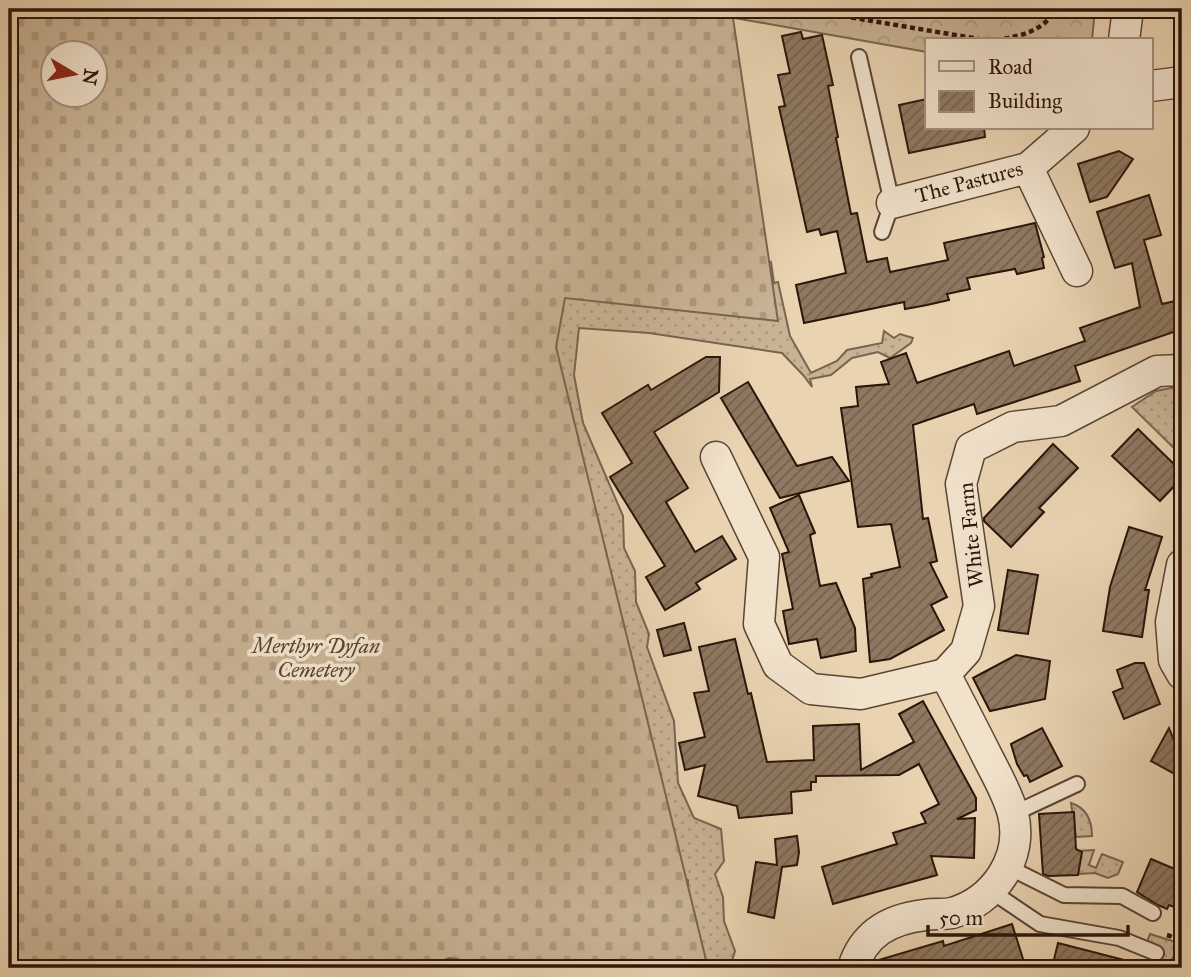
<svg xmlns="http://www.w3.org/2000/svg" width="1191" height="977" viewBox="0 0 1191 977" font-family="'IM FELL Great Primer',serif">
<defs>
<pattern id="grass-dots" width="8" height="8" patternUnits="userSpaceOnUse" patternTransform="scale(1.75)"><rect width="8" height="8" fill="#c9b395"/><path d="M2 2h.1M6 6h.1" fill="none" stroke="#ad997f" stroke-width="1.8" stroke-linecap="round"/></pattern>
<pattern id="forest-crowns" width="20" height="18" patternUnits="userSpaceOnUse" patternTransform="scale(1.75)"><rect width="20" height="18" fill="#c9b395"/><path d="M2 6a3 3 0 1 1 6 0M12 15a3 3 0 1 1 6 0" fill="none" stroke="#ad997f"/></pattern>
<pattern id="cemetery-stones" width="16" height="16" patternUnits="userSpaceOnUse" patternTransform="scale(1.75)"><rect width="16" height="16" fill="#c9b395"/><path d="M2 7V4a2 2 0 0 1 4 0v3zM10 15v-3a2 2 0 0 1 4 0v3z" fill="#ad997f"/></pattern>
<pattern id="building-hatch" width="6" height="6" patternUnits="userSpaceOnUse" patternTransform="scale(1.75)"><rect width="6" height="6" fill="#8e7861"/><path d="M-1 1l2-2M0 6l6-6M5 7l2-2" fill="none" stroke="#74614e"/></pattern>
</defs>
<rect width="100%" height="100%" fill="#e9d3b1"/>
<filter id="stains"><feTurbulence type="fractalNoise" baseFrequency=".00286" numOctaves="4"/><feColorMatrix values="0 0 0 0 .2 0 0 0 0 .09 0 0 0 0 .02 0 0 0 .5 -.17"/></filter>
<radialGradient id="worn" r=".72"><stop offset=".6" stop-color="#630" stop-opacity="0"/><stop offset="1" stop-color="#630" stop-opacity=".3"/></radialGradient>
<g fill="url(#grass-dots)" stroke="#7a6450" stroke-width="2">
<path d="M771,262L774,283L778,282L790,336L811,373L837,361L847,350L882,343L884,331L894,338L900,334L913,338L911,343L890,358L878,352L852,358L831,375L810,379L812,387L804,376L782,353L649,333L579,328L574,375L583,423L623,516L624,548L635,571L636,602L649,634L647,647L674,721L678,783L694,818L721,829L724,861L715,874L723,897L724,921L735,951L730,968H678L688,910V880L673,872L547,340L558,291L758,268Z"/>
<path d="M1176,387H1182V456L1132,407L1156,391Z"/>
<path d="M1071,803C1087,808 1092,821 1092,836L1076,837Z"/>
<path d="M1094,850L1089,865L1096,868L1102,854L1123,862L1118,874L1108,878L1095,873L1078,874L1076,851Z"/>
<path d="M1150,934L1182,944V954H1176L1167,965L1155,960L1159,947L1147,942Z"/>
</g>
<path fill="url(#forest-crowns)" stroke="#7a6450" stroke-width="2" d="M684,9H1095L1092,40H927V52Z"/>
<path fill="url(#cemetery-stones)" stroke="#7a6450" stroke-width="2" fill-rule="evenodd" d="M9,9H684L733,18L778,321L565,298L556,347L708,968H512L449,958L425,968H9ZM52,52H94V94H52Z"/>
<g fill="url(#building-hatch)" stroke="#2c150b" stroke-width="2">
<path d="M801,32L803,39L822,35L833,85L828,86L838,137L836,138L851,214L857,213L867,262L887,258L890,272L948,260L944,243L1035,223L1044,257L1042,258L1044,268L1017,274L1015,269L967,278L970,289L947,294L949,300L927,305L905,309L904,302L804,323L796,285L846,273L837,231L821,235L819,229L807,232L779,107L785,106L778,75L790,73L782,36Z"/>
<path d="M927,99V128H984L985,137L909,153L899,105Z"/>
<path d="M1119,151L1133,159L1107,197L1090,202L1078,164Z"/>
<path d="M1149,195L1161,235L1144,240L1162,304L1175,301L1176,310L1182,309V329L1075,366L1080,381L977,414L974,404L913,425L923,519L928,518L937,561L930,563L947,597L931,605L944,630L890,659L870,662L863,579L872,577L871,574L900,567L891,524L858,527L841,408L858,406L856,387L889,384L881,362L906,353L917,383L1009,351L1014,366L1085,341L1080,328L1140,307L1132,263L1115,268L1097,212Z"/>
<path d="M706,357H720L719,392L654,432L688,488L666,502L695,552L722,536L736,559L696,583L700,589L665,610L646,577L665,566L610,477L632,463L602,413L648,385L651,390Z"/>
<path d="M748,382L797,466L832,457L849,481L780,498L721,398Z"/>
<path d="M1138,429L1182,472V478L1160,501L1112,456Z"/>
<path d="M1053,444L1078,468L1039,508L1044,512L1011,547L984,521V518Z"/>
<path d="M799,495L815,533L810,535L820,586L836,583L855,628L856,651L821,658L817,639L789,644L783,611L793,609L782,554L789,552L770,508Z"/>
<path d="M1129,527L1162,537L1145,590H1149L1142,637L1103,631L1110,587Z"/>
<path d="M1008,570L1038,575L1028,634L998,630Z"/>
<path d="M684,623L691,650L664,656L657,630Z"/>
<path d="M735,639L748,694L751,693L767,762L814,760L813,726L859,724L861,770L914,742L899,714L923,701L976,798V810L957,819L975,818L974,858L931,856L937,875L833,904L822,867L897,844L893,833L926,823L921,813L939,804L919,764L899,775L816,776V782H811V790L791,792L792,813L739,818L737,806L698,796L705,765L685,770L679,743L705,737L694,693L709,691L699,647Z"/>
<path d="M1016,655L1050,661L1045,699L990,711L973,678Z"/>
<path d="M1135,663H1144L1160,704L1124,719L1113,692L1123,688L1117,670Z"/>
<path d="M1042,728L1062,766L1030,782L1027,775L1024,776L1017,764L1011,744Z"/>
<path d="M1169,728L1182,761V778L1151,761Z"/>
<path d="M1074,812L1076,849L1082,852L1078,875L1048,876L1043,874L1039,814Z"/>
<path d="M797,836L799,852L797,865L782,867L774,918L748,912L756,862L777,865L775,839Z"/>
<path d="M1151,859L1182,872V895L1177,908L1169,905L1167,909L1158,905L1137,892Z"/>
<path d="M1012,924L1024,962L1002,968H872L875,961L943,941L944,946Z"/>
<path d="M1058,943L1128,961L1127,968H1052Z"/>
</g>
<g fill="none" stroke-linecap="round" stroke-linejoin="round">
<g stroke="#5b4434" stroke-width="18">
<g id="lane">
<path d="M859,57L892,203L882,232"/>
<path d="M1013,814L1077,784"/>
<path d="M1008,867L1064,895L1122,896L1153,913"/>
<path d="M991,891L1040,924L1119,938L1156,953"/>
</g>
</g>
<g stroke="#5b4434" stroke-width="33">
<g id="street">
<path d="M1124,40L1128,9"/>
<path d="M1151,86L1182,82"/>
<path d="M1028,168L1077,271"/>
<path d="M892,203L1028,168L1074,128"/>
<path d="M716,457L764,557L759,624L778,665L811,689L861,694L945,674"/>
<path d="M1182,565L1171,622L1174,660L1182,674"/>
<path d="M853,968C864,933 890,919 925,915C934,913 943,915 952,913C994,901 1024,858 1013,814C1008,794 996,774 987,756C973,728 959,701 945,674L966,651L979,606L961,484L971,448L1013,427L1061,421L1157,371L1182,370"/>
</g>
</g>
<g stroke="#2c150b" stroke-width="4.5" stroke-dasharray="5 3.5" stroke-linecap="butt">
<path d="M801,9L985,40"/>
<path d="M996,40C1020,36 1043,32 1056,9"/>
<path d="M1167,935L1182,940"/>
</g>
<use href="#lane" stroke="#f1e2cc" stroke-width="14"/>
<use href="#street" stroke="#f1e2cc" stroke-width="30"/>
</g>
<g text-anchor="middle" stroke-width="7" stroke-linejoin="round" paint-order="stroke">
<g font-size="21" fill="#2c150b" stroke="#f1e2cc">
<text transform="translate(969 182) rotate(-15)" y="7">The Pastures</text>
<text transform="translate(971 535) rotate(-96)" y="7">White Farm</text>
</g>
<g font-size="21" font-style="italic" fill="#5b4434" stroke="#f1e2cc">
<text x="316" y="653">Merthyr Dyfan<tspan x="316" dy="24">Cemetery</tspan></text>
</g>
</g>
<rect width="1191" height="977" fill="none" stroke="#e9d3b1" stroke-width="35"/>
<rect x="10" y="10" width="1170" height="956" fill="none" stroke="#2c150b" stroke-width="3.5"/>
<rect x="18" y="18" width="1156" height="942" fill="none" stroke="#2c150b" stroke-width="2"/>
<rect x="925" y="38" width="228" height="91" fill="#f1e2cc" stroke="#a2907f" stroke-width="2"/>
<rect x="939" y="61" width="35" height="10" fill="#f1e2cc" stroke="#a2907f" stroke-width="2"/>
<text x="988" y="74" font-size="21" fill="#2c150b">Road</text>
<rect x="939" y="91" width="35" height="21" fill="url(#building-hatch)" stroke="#a2907f" stroke-width="2"/>
<text x="988" y="108" font-size="21" fill="#2c150b">Building</text>
<g transform="translate(74 74) rotate(100)"><circle r="33" fill="#f1e2cc" stroke="#a2907f" stroke-width="2"/>
<path d="M0-5L12 26L0 18L-12 26Z" fill="#8f2418"/>
<text y="-10" font-size="19" font-weight="bold" text-anchor="middle" fill="#2c150b">N</text>
</g>
<path d="M928 925v10h200v-10" fill="none" stroke="#2c150b" stroke-width="3.5"/>
<text x="939" y="925" font-size="21" fill="#2c150b" stroke="#f1e2cc" stroke-width="5" paint-order="stroke">50 m</text>
<rect width="100%" height="100%" filter="url(#stains)"/>
<rect width="100%" height="100%" fill="url(#worn)"/>
</svg>
